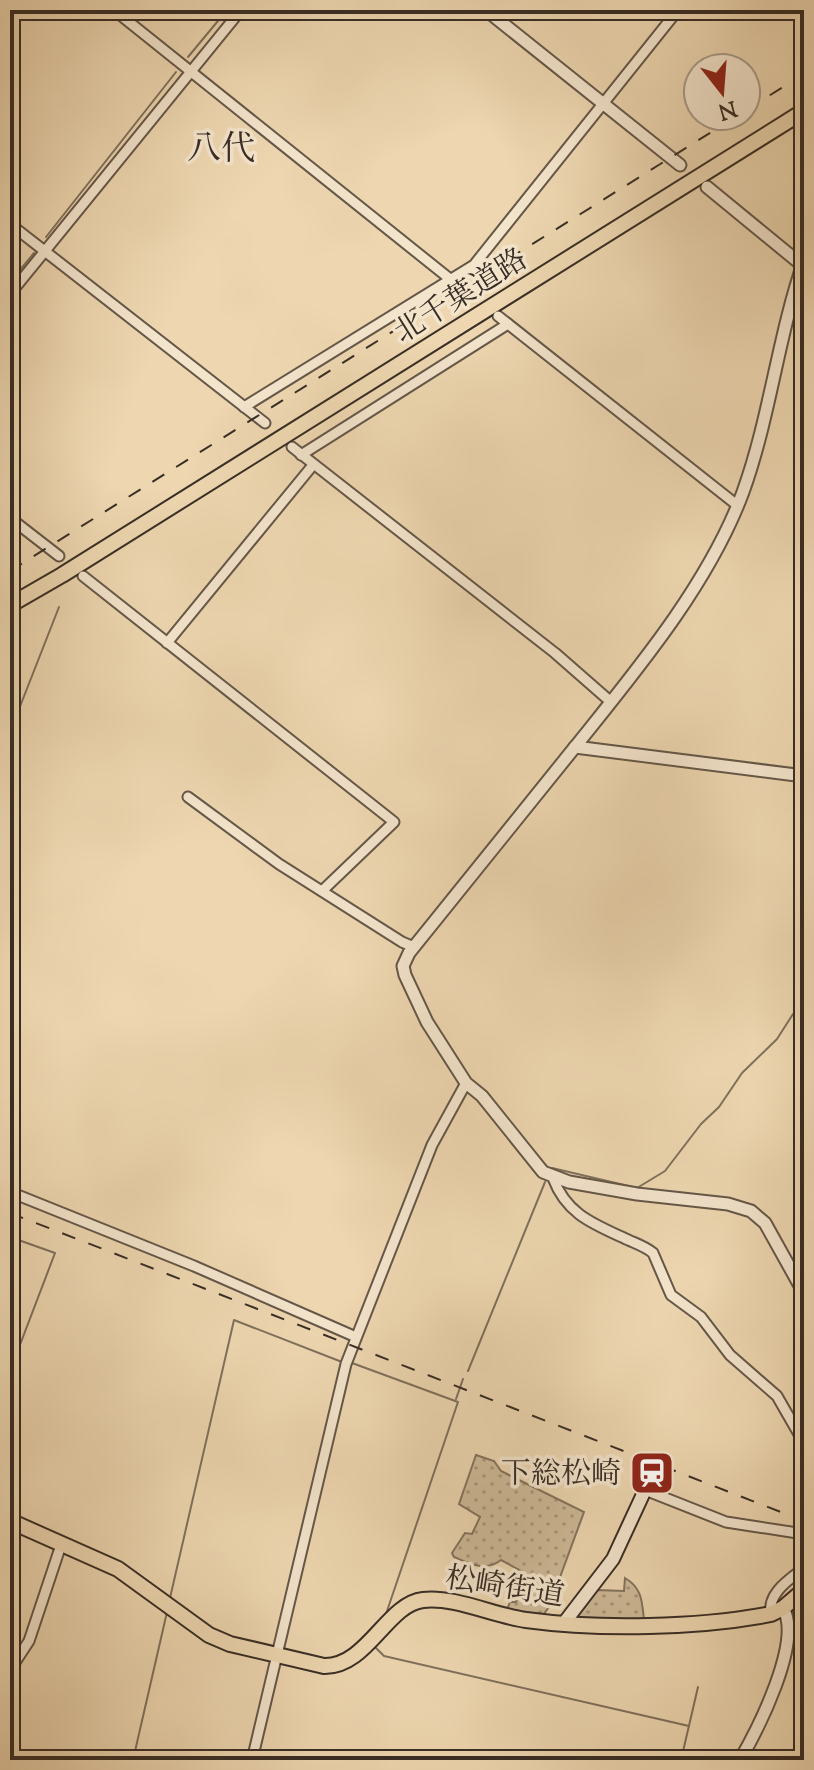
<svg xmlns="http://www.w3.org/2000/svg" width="814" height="1770" viewBox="0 0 814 1770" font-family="'Sorts Mill Goudy','Noto Serif JP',serif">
<defs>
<pattern id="grass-dots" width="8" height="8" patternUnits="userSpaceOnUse" patternTransform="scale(2)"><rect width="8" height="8" fill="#ceb998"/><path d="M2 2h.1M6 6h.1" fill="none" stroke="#a8977c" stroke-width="1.8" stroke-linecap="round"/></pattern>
</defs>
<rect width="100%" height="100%" fill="#edd6b0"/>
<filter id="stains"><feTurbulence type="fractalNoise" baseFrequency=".0025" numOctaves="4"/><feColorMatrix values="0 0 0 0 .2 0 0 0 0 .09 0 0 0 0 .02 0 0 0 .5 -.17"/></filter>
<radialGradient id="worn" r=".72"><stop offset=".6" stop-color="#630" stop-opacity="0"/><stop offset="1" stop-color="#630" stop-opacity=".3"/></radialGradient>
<g fill="url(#grass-dots)" stroke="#83735e" stroke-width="2">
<path d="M476,1455L494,1461L501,1471L509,1475L584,1512L549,1607L540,1619L506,1612L510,1602H516L523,1572L501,1560C485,1572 471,1564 454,1557L452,1553L465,1533L472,1534L480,1517L459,1504Z"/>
<path d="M625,1578C642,1588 642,1601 644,1620H577L576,1614L597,1590L624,1591Z"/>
</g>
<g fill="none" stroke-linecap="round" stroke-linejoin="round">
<g stroke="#7f705c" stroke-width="2">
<path d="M188,57L227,10"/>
<path d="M46,237L176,72"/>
<path d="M10,282L34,253"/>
<path d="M10,732L59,607"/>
<path d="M551,1170L552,1168L637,1188L665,1171L701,1124L719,1107L742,1073L777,1039L793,1014L804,1015"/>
<path d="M10,1237L55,1253L10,1371"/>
<path d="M352,1363L458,1402L386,1614"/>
<path d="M468,1371L545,1182"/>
<path d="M456,1399L463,1379"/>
<path d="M170,1598L234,1320L342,1362"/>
<path d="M374,1646L384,1656L689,1726"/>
<path d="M133,1760L167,1612"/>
<path d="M681,1760L698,1687"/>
<path d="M732,1760L744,1742"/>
</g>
<g stroke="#655748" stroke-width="13">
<g id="minor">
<path d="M114,10L470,295"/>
<path d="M10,224L265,423"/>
<path d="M10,294L241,10"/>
<path d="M498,316L737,505"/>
<path d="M244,407L474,265L678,10"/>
<path d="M292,447L555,653L611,702"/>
<path d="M301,455L508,324"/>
<path d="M10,518L59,556"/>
<path d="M83,576L394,822L322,891"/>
<path d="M167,643L313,465"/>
<path d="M188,797L279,864L402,942L414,947"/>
<path d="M553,1178C566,1213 591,1223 624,1238C634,1243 645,1246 653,1253L671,1295L701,1317L730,1355L777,1396L804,1443"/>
<path d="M10,1192L194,1266L356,1337"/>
<path d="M645,1490L726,1522L804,1534"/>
<path d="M771,1614C767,1593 790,1579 804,1568"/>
<path d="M10,1670L29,1641L62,1542"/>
<path d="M252,1760L346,1364L432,1145L466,1083"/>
</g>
</g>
<g stroke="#655748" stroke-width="15">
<g id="tertiary">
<path d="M486,10L680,165"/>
<path d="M707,187L802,265"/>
<path d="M804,261C778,336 770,417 743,492C709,584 636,671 575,747L804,776"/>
<path d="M575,747L409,953L403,966L405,975L427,1022L466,1083L482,1096L543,1172L569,1182L637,1194L728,1204L751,1211L765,1223L804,1293"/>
<path d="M740,1760C758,1729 803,1641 783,1608"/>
</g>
</g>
<g stroke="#382d25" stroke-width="16">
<path id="secondary" d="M564,1623L613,1559L645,1490"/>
</g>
<g stroke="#382d25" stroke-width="18">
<path id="primary" d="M10,1521L118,1569L209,1635L230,1644L324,1666C367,1667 387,1604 423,1600C454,1596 495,1616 526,1620C600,1630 698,1628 771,1614L783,1608L804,1590"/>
</g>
<g stroke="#382d25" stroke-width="18">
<path id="trunk" d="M10,605L62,575L804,111"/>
</g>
<use href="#minor" stroke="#f3e4cc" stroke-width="9"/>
<use href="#tertiary" stroke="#f3e4cc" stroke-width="11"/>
<use href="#secondary" stroke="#f3e4cc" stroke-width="12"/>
<use href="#primary" stroke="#edd6b0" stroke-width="14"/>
<use href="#trunk" stroke="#edd6b0" stroke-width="14"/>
<g stroke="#382d25" stroke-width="2" stroke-dasharray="14 14" stroke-linecap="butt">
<path d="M746,110L804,74"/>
<path d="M10,571L737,116"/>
<path d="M10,1213L804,1521"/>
</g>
</g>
<defs>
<g id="station-square" transform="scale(2.3)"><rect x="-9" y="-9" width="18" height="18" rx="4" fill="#8f2418" stroke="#f3e4cc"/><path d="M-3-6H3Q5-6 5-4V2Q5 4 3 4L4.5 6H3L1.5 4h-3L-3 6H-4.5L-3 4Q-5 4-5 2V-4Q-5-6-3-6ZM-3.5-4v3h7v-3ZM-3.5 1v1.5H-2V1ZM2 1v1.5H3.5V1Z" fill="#fff"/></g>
</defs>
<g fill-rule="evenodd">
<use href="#station-square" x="652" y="1473"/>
</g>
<g text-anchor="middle" stroke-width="7" stroke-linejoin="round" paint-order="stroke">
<g font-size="30" fill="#382d25" stroke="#f3e4cc">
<text transform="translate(460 295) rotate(-32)" y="10">北千葉道路</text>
<text transform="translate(505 1586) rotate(9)" y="10">松崎街道</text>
</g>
<g font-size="30" fill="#382d25" stroke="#f3e4cc" text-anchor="end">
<text x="621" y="1483">下総松崎</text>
</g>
<g font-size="34" fill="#382d25" stroke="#f3e4cc">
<text x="221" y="159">八代</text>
</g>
</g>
<rect width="814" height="1770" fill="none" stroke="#edd6b0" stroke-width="40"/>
<rect x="12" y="12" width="790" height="1746" fill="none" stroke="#382d25" stroke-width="4"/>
<rect x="20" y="20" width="774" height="1730" fill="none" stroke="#382d25" stroke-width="2"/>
<g transform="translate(722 92) rotate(163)"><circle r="38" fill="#f3e4cc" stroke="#a89b89" stroke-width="2"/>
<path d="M0-6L14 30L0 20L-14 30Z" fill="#8f2418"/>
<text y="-12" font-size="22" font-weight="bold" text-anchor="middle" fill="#382d25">N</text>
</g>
<rect width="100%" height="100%" filter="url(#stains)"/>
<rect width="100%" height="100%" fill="url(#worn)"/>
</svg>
